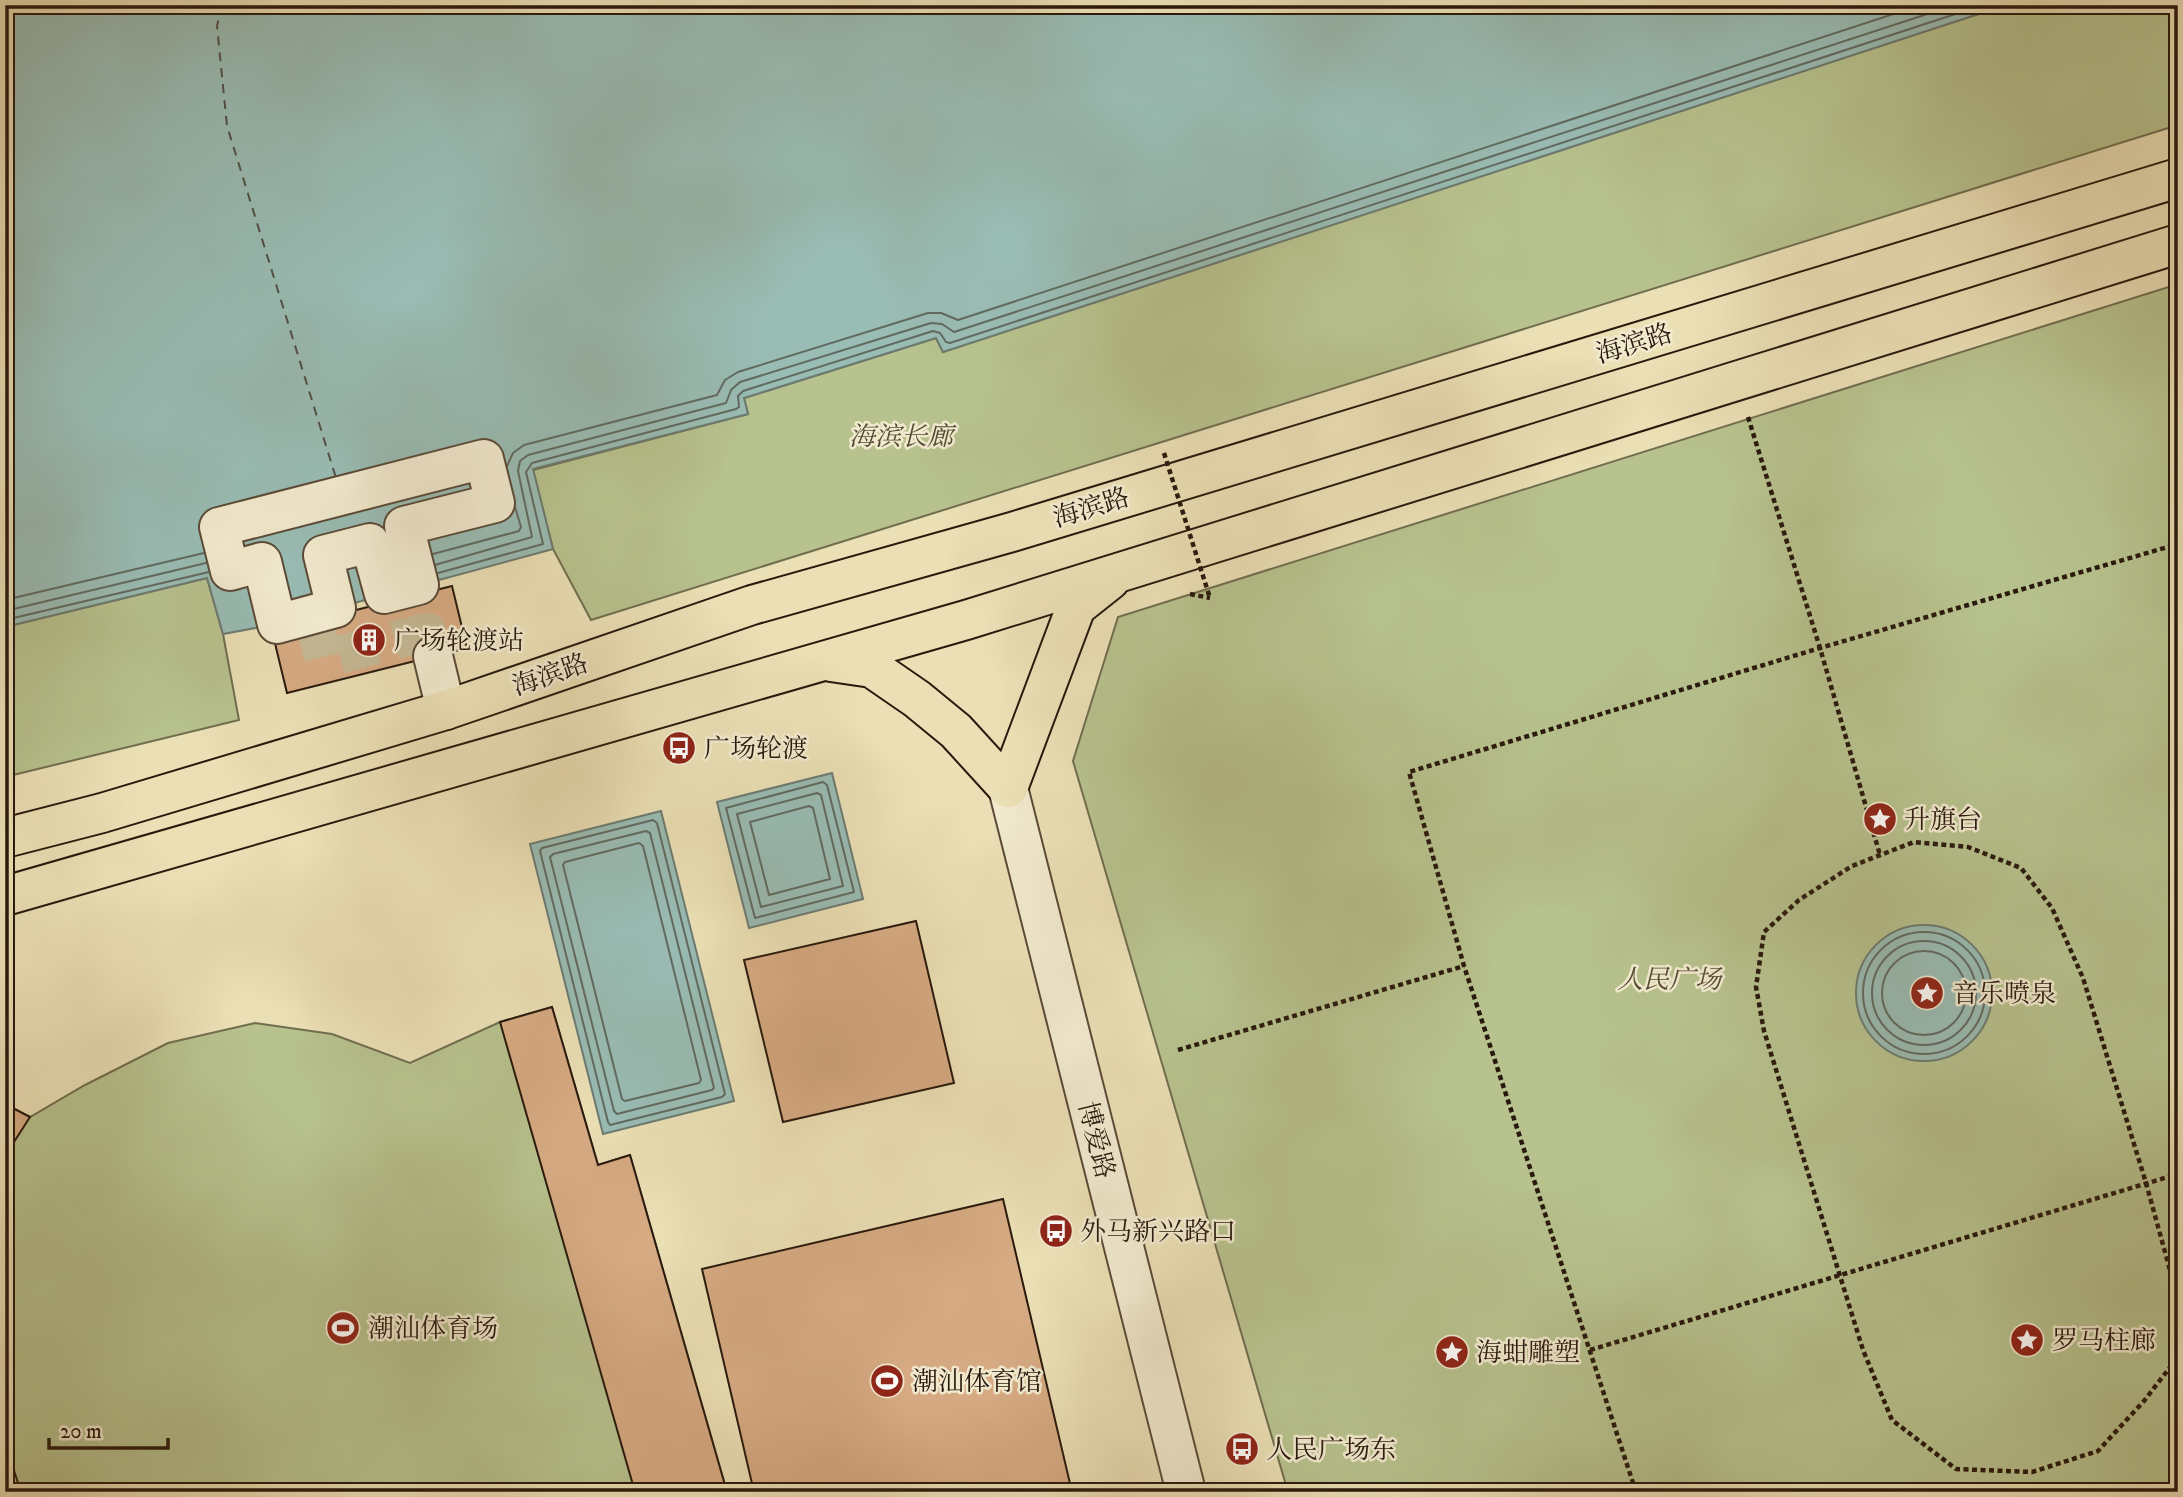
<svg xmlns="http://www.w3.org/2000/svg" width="2183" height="1497" viewBox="0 0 2183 1497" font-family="'IM FELL DW Pica','Noto Serif SC',serif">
<rect width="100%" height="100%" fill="#ebdfb5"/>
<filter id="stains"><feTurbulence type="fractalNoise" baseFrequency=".00286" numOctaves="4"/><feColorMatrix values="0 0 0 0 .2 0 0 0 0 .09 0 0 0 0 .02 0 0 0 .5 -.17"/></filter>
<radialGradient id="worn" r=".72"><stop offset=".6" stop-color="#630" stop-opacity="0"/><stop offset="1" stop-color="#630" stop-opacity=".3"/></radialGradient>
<g fill="#b7c28e" stroke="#706e4e" stroke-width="2">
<path d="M2006,5H2178V125L591,620L553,549L533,470L748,414L744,398L936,338L943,352Z"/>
<path d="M2178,284V1492H1288L1073,761L1118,617Z"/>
<path d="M207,578L223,634L239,720L5,777V627Z"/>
<path d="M552,1007L598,1165L630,1155L727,1492H5V1104L30,1117L85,1085L168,1043L255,1023L332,1034L410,1063L500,1022Z"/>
</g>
<g fill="#99bcb4" stroke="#6c7b71" stroke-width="2">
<path d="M5,5H2006L943,352L936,338L744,398L748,414L533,469L553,549L277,624L223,634L207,578L5,627Z"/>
<path d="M832,773L863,899L749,928L717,802Z"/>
<path d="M661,811L734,1101L603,1134L530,844Z"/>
<circle cx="1924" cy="993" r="68"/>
</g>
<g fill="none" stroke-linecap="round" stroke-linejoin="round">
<g stroke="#616a60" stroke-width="2">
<path d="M507,466L513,453L524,445L717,395L725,380L738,372L928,313H941L958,320L1921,5"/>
<path d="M433,554L519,531L521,527L515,507"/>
<path d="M435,565L532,537L518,471L520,461L528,455L726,403L731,390L740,382L931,323L942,324L954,332L1955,5"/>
<path d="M438,573L543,544L526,472L532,463L736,409L739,407L738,396L743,391L933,331L940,333L946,342L950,343L1983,5"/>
<path d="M5,600L204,553"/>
<path d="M5,611L206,563"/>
<path d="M5,620L209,572"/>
<path d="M823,782L827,785L854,892L755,918L726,808Z"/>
<path d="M817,793L821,795L843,886L761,907L737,814Z"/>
<path d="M809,806L813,808L830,879L769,895L750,822Z"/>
<path d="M653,820L657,823L725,1094L722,1097L610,1125L608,1122L540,851L542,848Z"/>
<path d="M646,831L650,833L714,1088L712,1090L617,1114L614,1111L550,857L553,854Z"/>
<path d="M639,843L643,846L701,1080L699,1083L625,1101L622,1099L563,865L565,862Z"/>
<circle cx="1924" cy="993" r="61"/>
<circle cx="1924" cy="993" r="52"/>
<circle cx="1924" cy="993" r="42"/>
</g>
<path stroke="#505247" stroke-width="2" stroke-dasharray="9 7" stroke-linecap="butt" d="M222,5L217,26L227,126L336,478"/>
</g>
<g fill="#d6aa82" stroke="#29190d" stroke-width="2">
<path d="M452,586L467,648L287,693L272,631Z"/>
<path d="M916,921L954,1083L783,1122L744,960Z"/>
<path d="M552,1007L598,1165L630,1155L727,1492H635L500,1022Z"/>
<path d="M5,1104L30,1117L5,1156Z"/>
<path d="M1003,1199L1072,1492H754L702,1269Z"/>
<path d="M5,1443L21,1492H5Z"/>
</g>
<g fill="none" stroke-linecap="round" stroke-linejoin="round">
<path stroke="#c4b793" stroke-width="38" stroke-dasharray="38 19" stroke-linecap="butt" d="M314,620L323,659L427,632L433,656"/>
<g stroke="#5a4a37" stroke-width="42">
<g id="minor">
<path d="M484,459L495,503L404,526L419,585L384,594L370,543L323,555L336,608L277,624L262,562L230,571L219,527Z"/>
<path d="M433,656L446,710"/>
<path d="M1008,788L1186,1492"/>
</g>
</g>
<g stroke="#29190d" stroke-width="42">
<g id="major">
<path d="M831,662L872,668L917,699L956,731L1008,788L1076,607L1110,580"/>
<path d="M5,838L102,813L446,710L752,605L1012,532L2178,178"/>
<path d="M5,896L966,620L2178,244"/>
</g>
</g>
<g stroke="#29190d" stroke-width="4.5" stroke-dasharray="5 3.5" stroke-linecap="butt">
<path d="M1748,417L1820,648L1880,855"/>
<path d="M1190,594L1210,598"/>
<path d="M1178,1050L1464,966"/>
<path d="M2178,1311L2173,1281L2146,1183L2083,978L2052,908L2021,868L1968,847L1914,842L1852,866L1799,900L1764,932L1756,987L1764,1031L1863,1350L1892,1420L1956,1469L2032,1472L2098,1451L2144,1401L2178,1357"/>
<path d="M1590,1350L2178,1174"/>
<path d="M1636,1492L1464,966L1409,772L1820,648L2178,544"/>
</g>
<use href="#minor" stroke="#f2eacf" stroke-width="38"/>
<use href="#major" stroke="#ebdfb5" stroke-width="38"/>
<path stroke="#29190d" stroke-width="4.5" stroke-dasharray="5 3.5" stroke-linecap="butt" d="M1164,453L1210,598"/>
</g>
<defs>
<g id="building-disc" transform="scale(1.75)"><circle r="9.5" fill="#8f2418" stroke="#f2eacf"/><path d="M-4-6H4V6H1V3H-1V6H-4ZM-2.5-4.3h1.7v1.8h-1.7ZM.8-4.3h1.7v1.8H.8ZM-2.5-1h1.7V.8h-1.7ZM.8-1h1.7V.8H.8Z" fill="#fff"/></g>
<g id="bus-disc" transform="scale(1.75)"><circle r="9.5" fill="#8f2418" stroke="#f2eacf"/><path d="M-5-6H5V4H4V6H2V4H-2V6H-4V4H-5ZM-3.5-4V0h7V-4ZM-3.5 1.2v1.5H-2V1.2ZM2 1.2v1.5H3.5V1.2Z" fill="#fff"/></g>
<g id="sight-disc" transform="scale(1.75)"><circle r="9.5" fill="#8f2418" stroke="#f2eacf"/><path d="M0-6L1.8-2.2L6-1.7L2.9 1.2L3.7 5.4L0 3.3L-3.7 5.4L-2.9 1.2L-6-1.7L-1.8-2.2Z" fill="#fff"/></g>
<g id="stadium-disc" transform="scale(1.75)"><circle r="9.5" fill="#8f2418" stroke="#f2eacf"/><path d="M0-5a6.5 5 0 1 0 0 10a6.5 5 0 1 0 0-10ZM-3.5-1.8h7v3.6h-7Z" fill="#fff"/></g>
</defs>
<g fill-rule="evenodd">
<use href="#building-disc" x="369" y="640"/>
<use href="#bus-disc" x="679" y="748"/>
<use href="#sight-disc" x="1880" y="819"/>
<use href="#sight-disc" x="1927" y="993"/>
<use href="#bus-disc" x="1056" y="1231"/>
<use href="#stadium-disc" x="343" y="1328"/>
<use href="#sight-disc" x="2027" y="1340"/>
<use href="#sight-disc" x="1452" y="1352"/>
<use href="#stadium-disc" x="887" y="1381"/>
<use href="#bus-disc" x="1242" y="1449"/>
</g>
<g text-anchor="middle" stroke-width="5" stroke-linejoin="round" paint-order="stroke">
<g font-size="26" fill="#29190d" stroke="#f2eacf">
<text transform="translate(1634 343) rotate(-17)" y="9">海滨路</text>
<text transform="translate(1091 507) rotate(-17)" y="9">海滨路</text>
<text transform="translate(550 674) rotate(-19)" y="9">海滨路</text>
<text transform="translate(1097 1140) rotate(76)" y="9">博爱路</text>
</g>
<g font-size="26" font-style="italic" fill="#544c34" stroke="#f2eacf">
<text x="901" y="445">海滨长廊</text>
<text x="1669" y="988">人民广场</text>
</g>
<g font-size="26" fill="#29190d" stroke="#f2eacf" text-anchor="start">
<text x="394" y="649">广场轮渡站</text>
<text x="704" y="757">广场轮渡</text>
<text x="1904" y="828">升旗台</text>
<text x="1952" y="1002">音乐喷泉</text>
<text x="1080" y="1240">外马新兴路口</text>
<text x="368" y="1337">潮汕体育场</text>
<text x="2052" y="1349">罗马柱廊</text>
<text x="1476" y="1361">海蚶雕塑</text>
<text x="912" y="1390">潮汕体育馆</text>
<text x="1266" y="1458">人民广场东</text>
</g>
</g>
<rect width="2183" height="1497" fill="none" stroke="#ebdfb5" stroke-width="28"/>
<rect x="7" y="7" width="2169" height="1483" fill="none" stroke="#29190d" stroke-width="3.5"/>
<rect x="14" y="14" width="2155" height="1469" fill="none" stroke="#29190d" stroke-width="2"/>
<path d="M49 1438v10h119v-10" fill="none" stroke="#29190d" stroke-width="3.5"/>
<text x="60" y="1438" font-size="21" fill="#29190d" stroke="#f2eacf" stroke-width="5" paint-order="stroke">20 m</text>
<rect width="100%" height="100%" filter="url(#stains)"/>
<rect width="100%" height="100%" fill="url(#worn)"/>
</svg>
